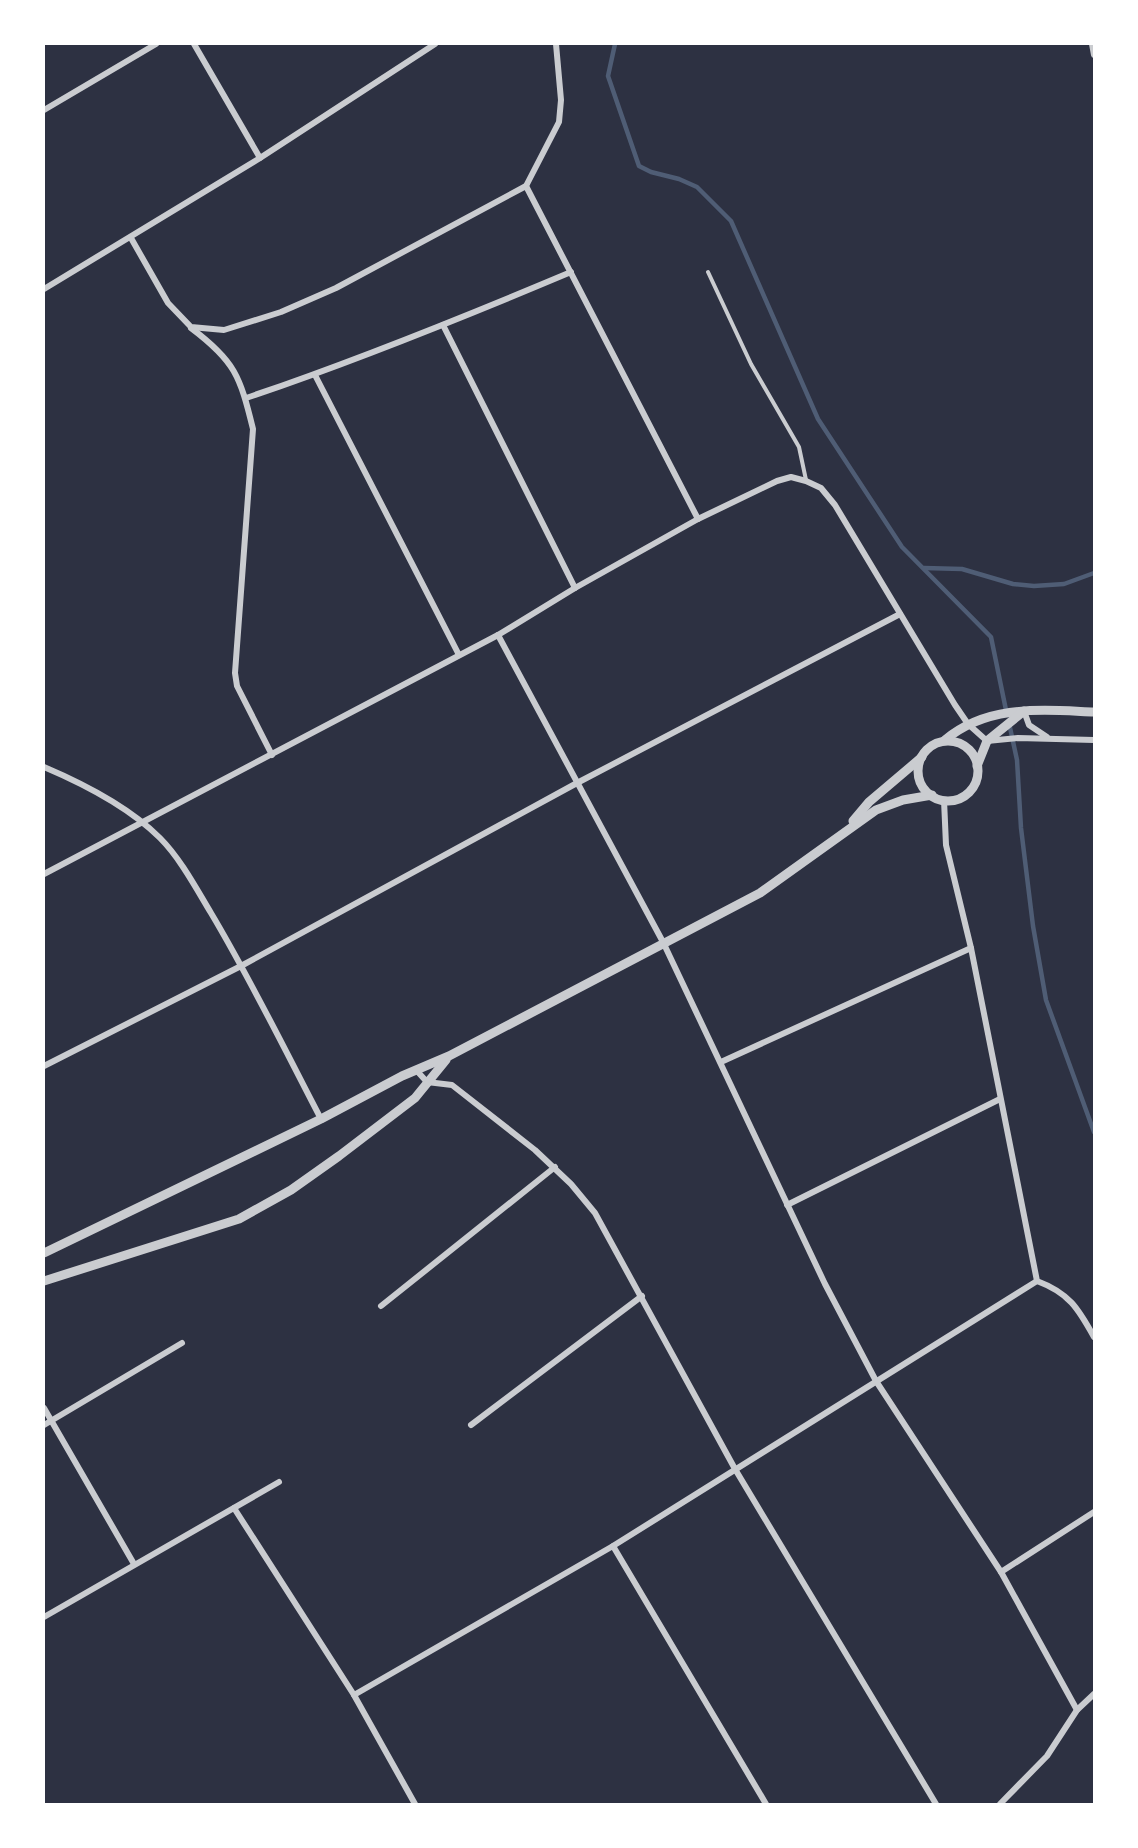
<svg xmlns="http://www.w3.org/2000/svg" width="1138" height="1848" viewBox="0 0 1138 1848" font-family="Jost,sans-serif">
<rect width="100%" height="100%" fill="#2d3142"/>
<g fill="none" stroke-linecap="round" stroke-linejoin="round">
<g stroke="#4f5d75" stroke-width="4.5">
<path d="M615,44L608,76L639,166L651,172L679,179L697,187L731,221L818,419L902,547L991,637L1007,715"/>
<path d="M924,568L962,569L1013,584L1034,586L1064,584L1094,573"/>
<path d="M1009,723L1017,760L1021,828L1033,926L1046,1000L1094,1132"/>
</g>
<path stroke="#caccd0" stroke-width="4" d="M708,272L751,364L799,447L806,480"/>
<g stroke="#caccd0" stroke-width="6">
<path d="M194,44L260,158"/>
<path d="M1092,44L1094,55"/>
<path d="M44,110L156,44"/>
<path d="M526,186L698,519"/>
<path d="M131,238L168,303L191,327L224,330L281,312L336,288L526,186L559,122L561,100L556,44"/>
<path d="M44,289L260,158L435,44"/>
<path d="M443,325L575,588"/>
<path d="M191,328C235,361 240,376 253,429L235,673L237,686L272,755"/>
<path d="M315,375L459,655"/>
<path d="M246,398C356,361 464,317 571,272"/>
<path d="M498,635L663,942L825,1284L876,1381L1001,1572L1077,1710"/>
<path d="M1024,711L1029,725L1047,737"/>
<path d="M44,767C84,784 128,806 160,838C180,858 196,888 211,913C251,980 285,1050 321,1119"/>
<path d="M944,800L946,845L971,948L1037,1281C1069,1293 1078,1308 1094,1337"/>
<path d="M44,874L498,635L575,588L698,519L777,481L791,477L806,481L821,488L835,505L955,705L968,724L987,741L1018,738L1094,740"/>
<path d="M721,1062L971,948"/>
<path d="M44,1066L241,966L577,783L900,614"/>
<path d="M417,1071L427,1082L452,1085L535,1150L571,1184L595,1213L735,1469L936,1804"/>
<path d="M787,1205L1000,1099"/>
<path d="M381,1306L555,1167"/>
<path d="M44,1408L134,1564"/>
<path d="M44,1425L182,1343"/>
<path d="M471,1425L642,1296"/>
<path d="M234,1508L354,1695L415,1804"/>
<path d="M613,1546L766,1804"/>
<path d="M1001,1572L1094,1512"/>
<path d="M44,1617L279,1482"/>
<path d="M354,1695L613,1546L1037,1281"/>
<path d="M1000,1804L1047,1756L1077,1710L1094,1694"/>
</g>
<g stroke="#caccd0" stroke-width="9">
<path d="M945,740C988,704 1042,710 1094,712"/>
<circle cx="948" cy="771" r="30"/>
<path d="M977,766L987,741L1024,711"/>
<path d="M853,821L869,802L922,757"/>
<path d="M44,1253L321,1119L402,1076L449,1056L760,893L876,810L903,800L932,795"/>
<path d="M44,1281L239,1219L291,1190L339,1156L415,1098L446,1060"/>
</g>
</g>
<rect width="1138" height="1848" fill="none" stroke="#ffffff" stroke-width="90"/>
</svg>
